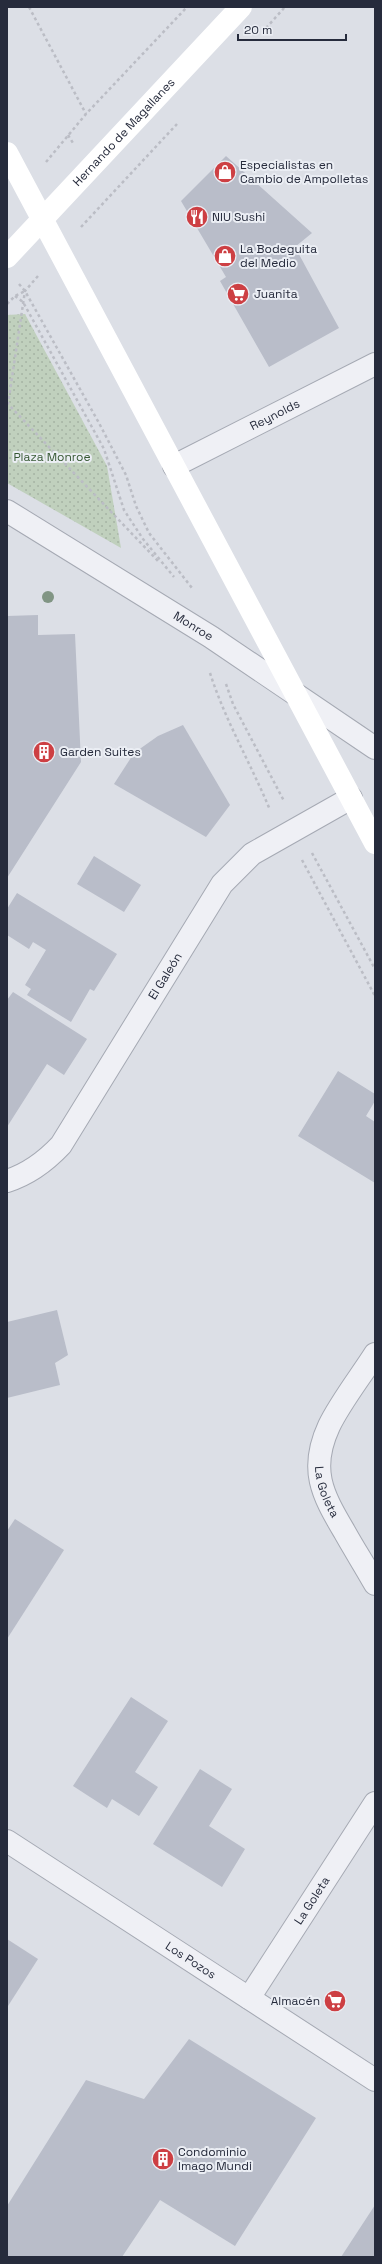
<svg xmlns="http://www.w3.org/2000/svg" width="382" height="2264" viewBox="0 0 382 2264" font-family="'Space Grotesk',sans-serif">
<defs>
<pattern id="park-dots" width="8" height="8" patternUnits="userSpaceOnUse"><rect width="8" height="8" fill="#c0d0bd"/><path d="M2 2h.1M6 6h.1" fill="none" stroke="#a5b3a3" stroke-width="1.8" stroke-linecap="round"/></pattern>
</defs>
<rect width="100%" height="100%" fill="#dcdfe6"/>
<path fill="url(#park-dots)" d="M25,314L107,466L121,548L7,483V315Z"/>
<g fill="#b9bdc9">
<path d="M226,156L312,233L295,247L339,328L269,367L220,281L226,277L181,201Z"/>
<path d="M38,615V635L75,634L81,762L7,878V616Z"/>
<path d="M183,725L230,805L206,837L114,784L134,753L158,736Z"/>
<path d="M94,856L141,885L124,912L77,884Z"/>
<path d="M17,893L117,954L94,991L90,989L71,1022L27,995L31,989L25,985L46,950L33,942L29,949L7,935V909Z"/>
<path d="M13,992L87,1039L64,1075L47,1064L7,1127V1000Z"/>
<path d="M338,1071L375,1094V1101L366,1116L375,1122V1183L298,1136Z"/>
<path d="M57,1310L68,1355L55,1363L60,1385L7,1398V1322Z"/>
<path d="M15,1519L64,1550L7,1639V1531Z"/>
<path d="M131,1697L168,1721L135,1772L158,1787L139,1816L112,1799L107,1808L73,1786Z"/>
<path d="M200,1769L232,1789L209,1826L245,1849L222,1887L153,1844Z"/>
<path d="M7,1939L38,1959L8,2006L7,2005Z"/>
<path d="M189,2039L316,2118L235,2246L160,2200L122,2257H7V2206L86,2080L144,2099Z"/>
<path d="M375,2205V2257H341Z"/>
</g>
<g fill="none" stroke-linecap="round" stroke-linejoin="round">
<g stroke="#a5a9b3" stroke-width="24">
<g id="minor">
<path id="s1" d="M174,466L375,364"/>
<path id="s2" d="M7,511L211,637L375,748"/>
<path id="s3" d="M7,1181C29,1174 45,1162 61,1145L222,884L252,854L351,798"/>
<path id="s4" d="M375,1354C361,1376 340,1403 329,1426C309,1469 322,1494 344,1531C354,1549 365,1566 375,1584"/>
<path id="s5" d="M7,1841L375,2080"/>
<path id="s6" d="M249,1998L375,1803"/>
</g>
</g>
<g stroke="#bbbdc5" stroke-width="2.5" stroke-dasharray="3 3" stroke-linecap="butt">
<path d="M29,7L86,114"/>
<path d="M266,28L285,7"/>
<path d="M68,135L73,143"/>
<path d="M46,162L86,114L187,7"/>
<path d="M81,227L177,124"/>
<path d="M38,276L25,291L8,404L159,562"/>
<path d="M19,284L25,291L99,423L126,475L136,506L149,533L192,588"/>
<path d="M15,296L23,302L104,449L124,510L143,539L174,577"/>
<path d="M7,304L15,296L25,291"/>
<path d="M210,673C225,720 251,764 270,810"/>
<path d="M226,684L233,704L284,801"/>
<path d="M312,853L375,969"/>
<path d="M302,860L375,996"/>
</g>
<use href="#minor" stroke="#eff0f5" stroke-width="22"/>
<g stroke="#fff" stroke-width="22">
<path d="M7,153L375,843"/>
<path id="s7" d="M7,257L241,7"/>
</g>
</g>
<circle fill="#819584" cx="48" cy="597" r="6"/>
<defs>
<g id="shop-disc" transform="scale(1.15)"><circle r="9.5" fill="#cd3f43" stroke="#ebeef4"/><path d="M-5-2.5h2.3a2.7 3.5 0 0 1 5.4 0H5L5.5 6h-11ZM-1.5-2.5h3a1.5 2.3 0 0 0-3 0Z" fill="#fff"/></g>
<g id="restaurant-disc" transform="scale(1.15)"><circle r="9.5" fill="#cd3f43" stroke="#ebeef4"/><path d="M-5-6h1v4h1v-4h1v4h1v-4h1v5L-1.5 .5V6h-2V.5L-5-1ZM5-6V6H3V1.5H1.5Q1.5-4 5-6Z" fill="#fff"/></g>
<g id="supermarket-disc" transform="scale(1.15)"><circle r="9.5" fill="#cd3f43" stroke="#ebeef4"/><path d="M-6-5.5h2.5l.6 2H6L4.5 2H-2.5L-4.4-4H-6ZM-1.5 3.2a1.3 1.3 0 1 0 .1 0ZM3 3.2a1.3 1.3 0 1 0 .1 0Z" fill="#fff"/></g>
<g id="building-disc" transform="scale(1.15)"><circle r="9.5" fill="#cd3f43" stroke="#ebeef4"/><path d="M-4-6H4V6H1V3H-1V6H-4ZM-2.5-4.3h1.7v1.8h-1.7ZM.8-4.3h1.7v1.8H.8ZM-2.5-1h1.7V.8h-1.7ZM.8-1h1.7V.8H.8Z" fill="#fff"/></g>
</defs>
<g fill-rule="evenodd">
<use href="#shop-disc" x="225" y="172"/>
<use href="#restaurant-disc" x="197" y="217"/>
<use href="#shop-disc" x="225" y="256"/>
<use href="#supermarket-disc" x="238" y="294"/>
<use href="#building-disc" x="44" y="752"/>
<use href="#supermarket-disc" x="335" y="2001"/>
<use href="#building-disc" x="163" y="2159"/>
</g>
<g text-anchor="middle" stroke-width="4" stroke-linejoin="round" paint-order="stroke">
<g font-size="12" fill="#262b3c" stroke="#ebeef4">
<text dy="4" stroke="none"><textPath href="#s7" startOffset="171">Hernando de Magallanes</textPath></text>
<text dy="4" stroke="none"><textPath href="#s1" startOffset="113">Reynolds</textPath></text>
<text dy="4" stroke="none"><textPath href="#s2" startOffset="219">Monroe</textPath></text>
<text dy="4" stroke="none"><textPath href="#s3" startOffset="264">El Galeón</textPath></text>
<text dy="4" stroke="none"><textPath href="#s4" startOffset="154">La Goleta</textPath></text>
<text dy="4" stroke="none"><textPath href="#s6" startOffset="116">La Goleta</textPath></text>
<text dy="4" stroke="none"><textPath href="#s5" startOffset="219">Los Pozos</textPath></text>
</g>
<g font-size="12" fill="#262b3c" stroke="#ebeef4" text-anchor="start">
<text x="240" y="169">Especialistas en<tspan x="240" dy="14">Cambio de Ampolletas</tspan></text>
<text x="212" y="221">NIU Sushi</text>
<text x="240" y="253">La Bodeguita<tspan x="240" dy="14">del Medio</tspan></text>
<text x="254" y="298">Juanita</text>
<text x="60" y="756">Garden Suites</text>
<text x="320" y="2005" text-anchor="end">Almacén</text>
<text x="178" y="2156">Condominio<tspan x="178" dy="14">Imago Mundi</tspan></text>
</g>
<g font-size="12" fill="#365833" stroke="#ebeef4">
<text x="52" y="461">Plaza Monroe</text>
</g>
</g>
<rect width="382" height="2264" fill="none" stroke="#262b3c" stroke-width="16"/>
<path d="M238 34v6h108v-6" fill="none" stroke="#262b3c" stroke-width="2"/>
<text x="244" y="34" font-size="12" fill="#262b3c" stroke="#ebeef4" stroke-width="3" paint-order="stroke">20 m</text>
</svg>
